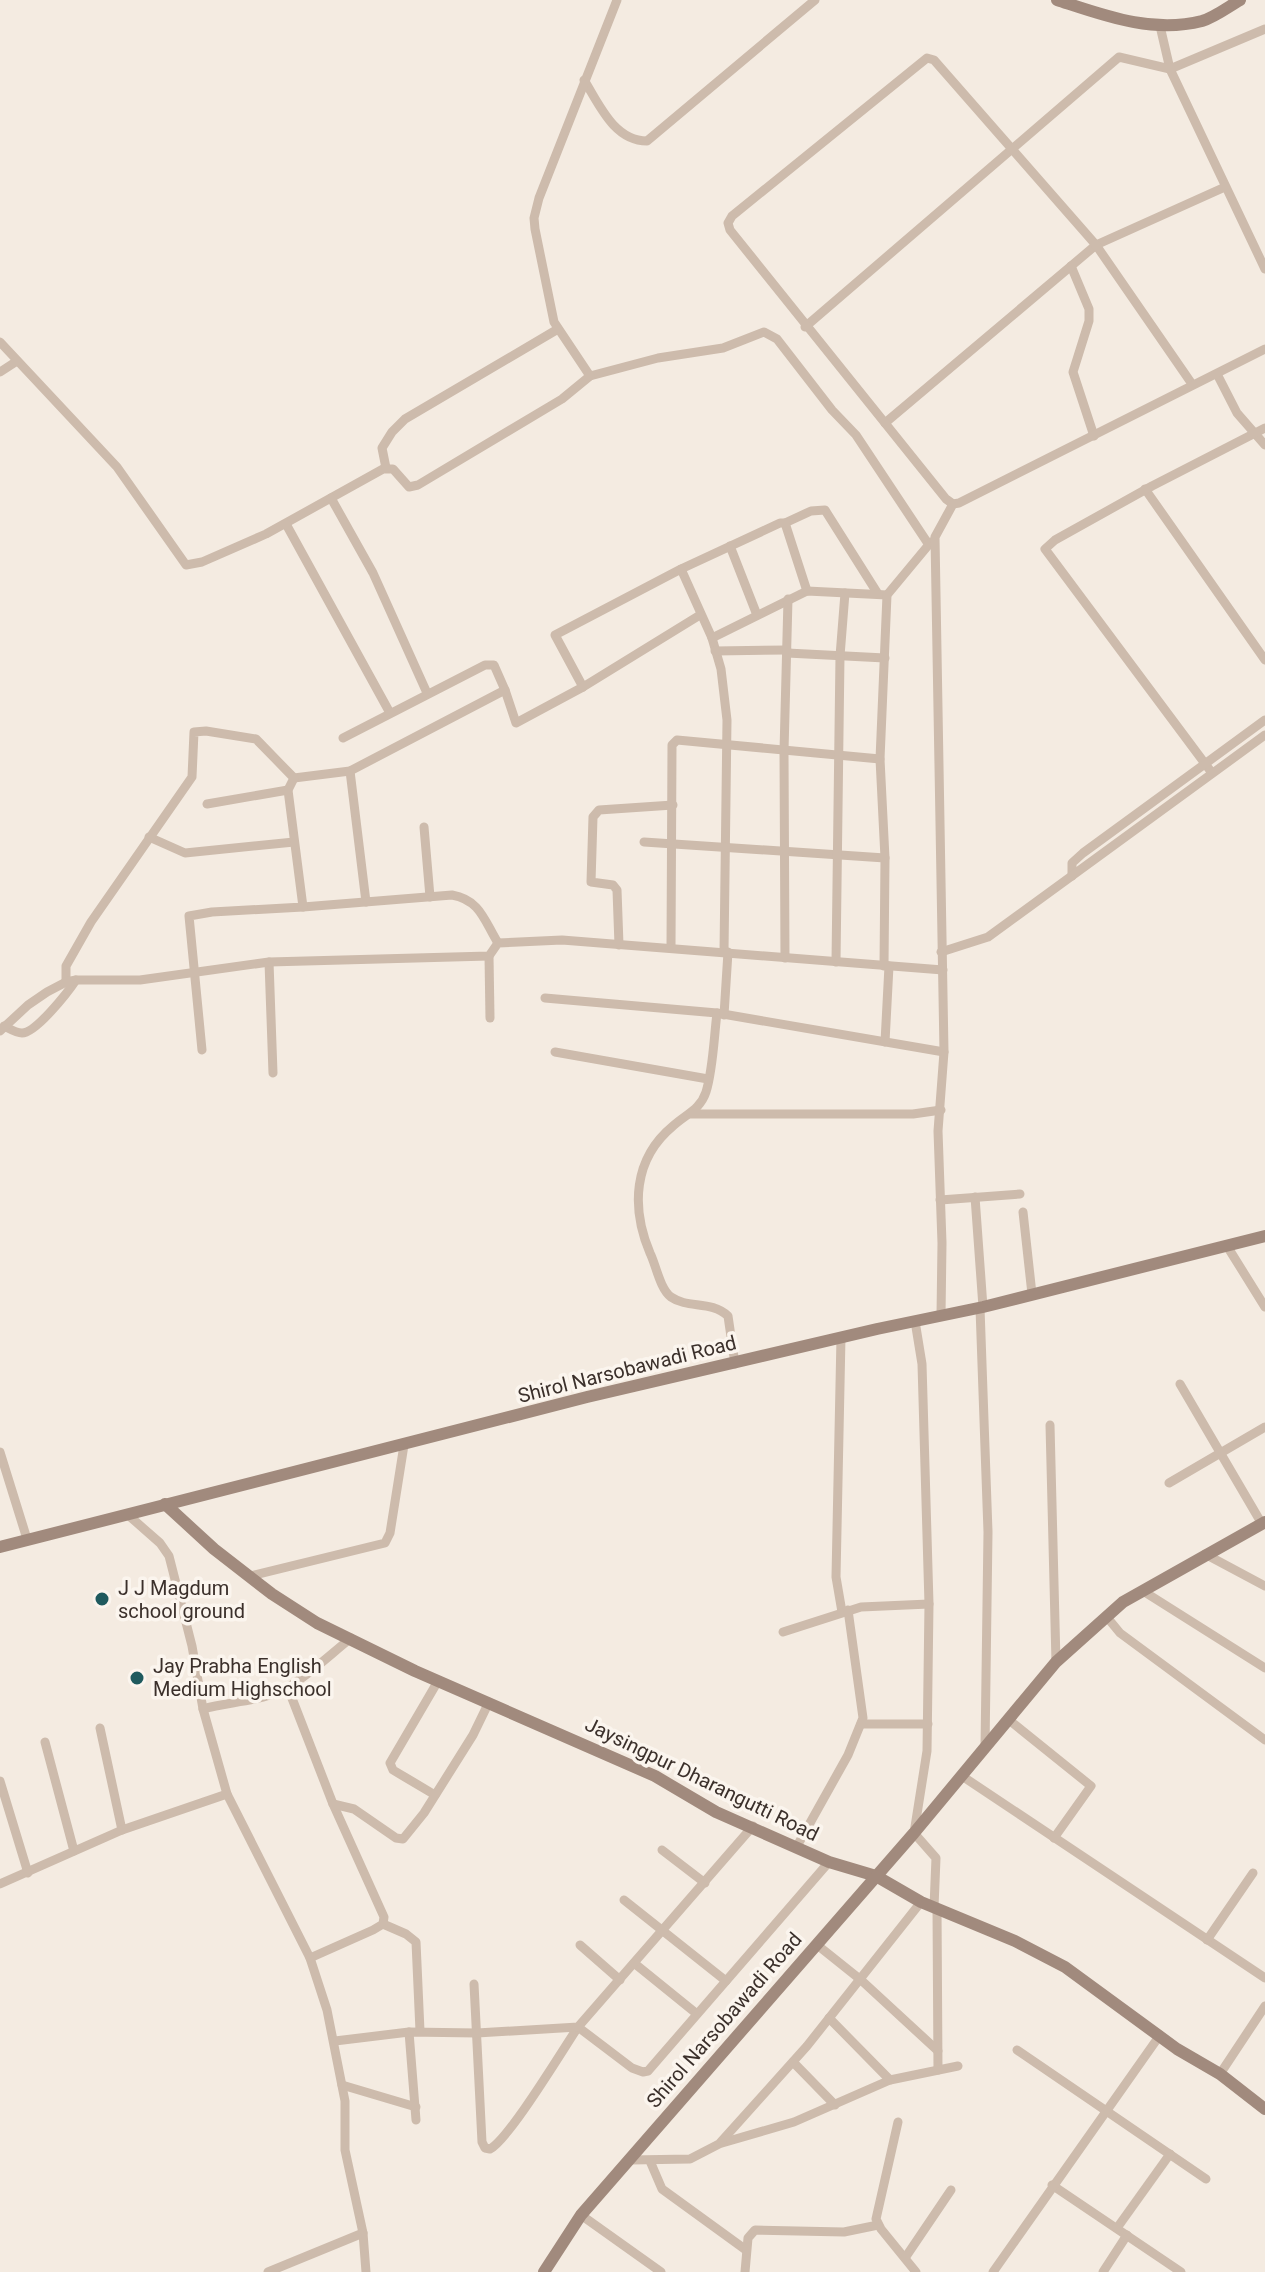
<svg xmlns="http://www.w3.org/2000/svg" width="1265" height="2272" viewBox="0 0 1265 2272" font-family="Roboto,sans-serif">
<rect width="100%" height="100%" fill="#f4ebe1"/>
<g fill="none" stroke-linecap="round" stroke-linejoin="round">
<g stroke="#cdbbac" stroke-width="9">
<path d="M1160,26L1170,69L1265,269"/>
<path d="M584,80C599,104 614,141 647,141L815,0"/>
<path d="M1071,266L1089,309V321L1073,372L1094,436"/>
<path d="M805,327L1119,57L1170,69L1265,29"/>
<path d="M0,342L117,467L186,565L202,562L266,534L383,469H393L409,487L418,485L562,399L590,376L658,358L723,348L764,332L777,339L832,410L856,435L929,545"/>
<path d="M0,372L17,361"/>
<path d="M1217,374L1237,413L1265,445"/>
<path d="M590,376L554,322L535,229L534,218L539,198L617,0"/>
<path d="M885,423L1096,245L1225,187"/>
<path d="M386,468L382,448L392,432L405,419L558,329"/>
<path d="M1145,489L1265,660"/>
<path d="M331,498L373,573L427,693"/>
<path d="M953,504L946,499L730,230L728,223L732,216L927,58L934,60L1096,245L1192,384"/>
<path d="M785,523L811,511L825,510L878,594"/>
<path d="M286,524L390,713"/>
<path d="M730,546L757,615"/>
<path d="M681,569L712,638L721,669L727,720L724,952"/>
<path d="M712,638L807,591L887,595"/>
<path d="M715,651L787,650"/>
<path d="M787,653L885,658"/>
<path d="M583,687L555,635L681,569L780,523H785L807,591"/>
<path d="M343,738L485,665H494L505,690"/>
<path d="M350,771L366,902"/>
<path d="M1212,773L1045,549L1055,540L1152,486L1265,428"/>
<path d="M294,778L350,771L505,690L516,723L583,687L700,615"/>
<path d="M207,804L288,790"/>
<path d="M424,827L430,897"/>
<path d="M149,837L185,853L294,842"/>
<path d="M644,842L885,858"/>
<path d="M1072,876V863L1083,853L1265,720"/>
<path d="M303,907L452,895C480,900 484,920 498,943"/>
<path d="M619,945L617,890L613,885L591,882L593,817L599,810L673,805"/>
<path d="M671,948L672,745L677,740L880,759"/>
<path d="M941,952L988,937L1265,735"/>
<path d="M489,956L490,1018"/>
<path d="M785,958L784,751L788,599"/>
<path d="M269,962L273,1073"/>
<path d="M836,962L840,656L845,593"/>
<path d="M884,966L885,858L880,759L887,595L931,542"/>
<path d="M66,982V966L91,922L192,777L194,732L206,731L256,739L294,778L288,790L303,907L212,912L189,916L202,1050"/>
<path d="M545,998L717,1013L944,1052"/>
<path d="M717,1013C714,1037 713,1070 706,1092C700,1110 686,1114 673,1126C633,1159 631,1208 650,1253C656,1265 660,1289 671,1297C688,1309 711,1300 728,1316L735,1364"/>
<path d="M724,1015L728,952"/>
<path d="M4,1026C10,1029 16,1033 22,1033C36,1033 68,992 76,980"/>
<path d="M0,1031L28,1005L47,992L66,982L76,980H140L269,962L489,956L498,943L562,940L943,970"/>
<path d="M885,1042L889,966"/>
<path d="M555,1052L708,1079"/>
<path d="M691,1114H913L941,1110"/>
<path d="M975,1197L983,1307"/>
<path d="M940,1200L1020,1194"/>
<path d="M1023,1212L1032,1294"/>
<path d="M1227,1246L1265,1307"/>
<path d="M980,1308L988,1532L985,1748"/>
<path d="M941,1316L942,1243L938,1131L944,1052L935,537L953,504L959,503L1265,349"/>
<path d="M915,1321L922,1364L929,1604L927,1751L914,1833L936,1858L934,1907"/>
<path d="M841,1337L836,1577L842,1612"/>
<path d="M1180,1384L1262,1524"/>
<path d="M1050,1425L1056,1662"/>
<path d="M0,1452L27,1539"/>
<path d="M1169,1483L1265,1427"/>
<path d="M127,1514L160,1543L169,1556L192,1646L203,1709L227,1794L310,1958L327,2010L345,2101V2150L363,2233L366,2272"/>
<path d="M1205,1554L1265,1586"/>
<path d="M250,1576L385,1543L390,1533L404,1445"/>
<path d="M1143,1591L1265,1668"/>
<path d="M1106,1616L1120,1633L1265,1740"/>
<path d="M783,1632L861,1607L929,1604"/>
<path d="M288,1688L333,1804L384,1917L383,1924L373,1930L310,1958"/>
<path d="M203,1709C231,1701 264,1702 290,1686C311,1673 331,1654 351,1638"/>
<path d="M1009,1720L1091,1786L1054,1838"/>
<path d="M861,1724H928"/>
<path d="M100,1728L122,1830"/>
<path d="M45,1742L74,1851"/>
<path d="M962,1776L1265,1978"/>
<path d="M0,1781L28,1873"/>
<path d="M435,1795L393,1770L390,1763L438,1681"/>
<path d="M333,1804L354,1809L396,1838L403,1839L424,1813L473,1735L489,1702"/>
<path d="M796,1848L848,1755L863,1718L848,1610"/>
<path d="M662,1850L705,1883"/>
<path d="M0,1884L122,1830L227,1794"/>
<path d="M624,1900L726,1981"/>
<path d="M937,1908L938,2070"/>
<path d="M383,1924L406,1934L416,1942L420,2031"/>
<path d="M1207,1940L1253,1873"/>
<path d="M816,1944L861,1980L938,2051"/>
<path d="M580,1945L620,1980"/>
<path d="M634,1963L697,2014"/>
<path d="M474,1984L482,2142L485,2148L490,2149C509,2139 562,2051 578,2027L632,2068L643,2072L648,2071L829,1862"/>
<path d="M829,2018L890,2080"/>
<path d="M409,2032L416,2120"/>
<path d="M335,2041L409,2032L477,2033L578,2027L753,1826"/>
<path d="M1017,2050L1206,2179"/>
<path d="M793,2062L835,2105"/>
<path d="M1220,2074L1265,2006"/>
<path d="M342,2085L416,2107"/>
<path d="M898,2122L876,2219L881,2229L916,2272"/>
<path d="M722,2143L794,2122L890,2080L958,2066"/>
<path d="M631,2160L690,2159L719,2144L807,2046L921,1902"/>
<path d="M650,2161L662,2189L746,2250"/>
<path d="M1052,2185L1181,2272"/>
<path d="M581,2215L661,2272"/>
<path d="M1117,2228L1170,2154"/>
<path d="M905,2258L951,2190"/>
<path d="M268,2272L363,2233"/>
<path d="M745,2272L748,2238L755,2230L844,2232L878,2225"/>
<path d="M993,2272L1160,2035"/>
<path d="M1103,2272L1127,2235"/>
</g>
<g stroke="#a18a7d" stroke-width="12">
<path d="M1057,0C1103,15 1152,34 1202,21C1215,17 1228,7 1240,0"/>
<path d="M165,1504L214,1549L272,1594L317,1623L415,1671L655,1776L716,1812L829,1862L876,1876L921,1902L1015,1941L1065,1967L1177,2049L1220,2074L1265,2109"/>
<path d="M0,1547L587,1397L877,1329L983,1307L1265,1236"/>
<path d="M544,2272L581,2215L914,1833L1056,1662L1123,1602L1265,1522"/>
</g>
</g>
<g fill="#1f5a5e" stroke="#fbf5ee" stroke-width="3">
<circle cx="102" cy="1599" r="8"/>
<circle cx="137" cy="1678" r="8"/>
</g>
<g text-anchor="middle" stroke-width="7" stroke-linejoin="round" paint-order="stroke">
<g font-size="20" fill="#3b302b" stroke="#fbf5ee">
<text transform="translate(627 1369) rotate(-14)" y="7">Shirol Narsobawadi Road</text>
<text transform="translate(702 1779) rotate(26)" y="7">Jaysingpur Dharangutti Road</text>
<text transform="translate(724 2020) rotate(-49)" y="7">Shirol Narsobawadi Road</text>
</g>
<g font-size="20" fill="#3b302b" stroke="#fbf5ee" text-anchor="start">
<text x="118" y="1595">J J Magdum<tspan x="118" dy="23">school ground</tspan></text>
<text x="153" y="1673">Jay Prabha English<tspan x="153" dy="23">Medium Highschool</tspan></text>
</g>
</g>
</svg>
